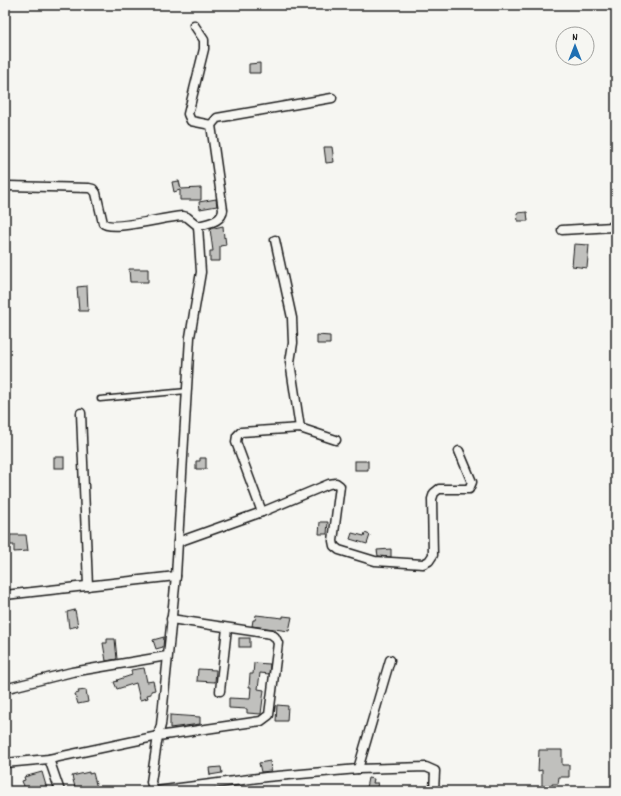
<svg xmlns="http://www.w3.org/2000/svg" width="621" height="796" viewBox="0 0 621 796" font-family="Dekko,sans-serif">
<rect width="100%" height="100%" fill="#f6f6f2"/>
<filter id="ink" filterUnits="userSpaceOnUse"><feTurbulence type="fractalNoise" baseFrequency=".025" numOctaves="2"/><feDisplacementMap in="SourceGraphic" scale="8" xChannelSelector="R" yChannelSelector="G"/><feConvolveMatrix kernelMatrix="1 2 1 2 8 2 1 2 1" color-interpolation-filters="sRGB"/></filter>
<g filter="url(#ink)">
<g fill="#c0c0bd" stroke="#1c1c1c">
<path d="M260,63V73H249V64Z"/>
<path d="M324,147H332L334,162L326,163Z"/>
<path d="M179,181L181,189L201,188V200H180V190L174,192L172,182Z"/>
<path d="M216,199L217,206L200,209L199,202Z"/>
<path d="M527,212L528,221H518L517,213Z"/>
<path d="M223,226L224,238L225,237L226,245L220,246V261H210V251H213L210,229Z"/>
<path d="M574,244L589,245L587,268L572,266Z"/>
<path d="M129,269H148V282H130Z"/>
<path d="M87,286L88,311H79L77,287Z"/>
<path d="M317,335L330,336V344H317Z"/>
<rect x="54" y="457" width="10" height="11"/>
<path d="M200,458H206V469H196V461H200Z"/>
<rect x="355" y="461" width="13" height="9"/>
<path d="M320,522H328L327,534H319Z"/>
<path d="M352,533L364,536L365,533L370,535L367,544L350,539Z"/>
<path d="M10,535H26L28,551L14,552V545H10Z"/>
<path d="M391,549V557L378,556L377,550Z"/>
<path d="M75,610L78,626L69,628L67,612Z"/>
<path d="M256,615L283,618V616L292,617L289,631L252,626L253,620H255Z"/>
<path d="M164,637L163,647L156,649L153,640Z"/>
<rect x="239" y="638" width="11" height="9"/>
<path d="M107,639H115L117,659L106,661L103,643H107Z"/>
<path d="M254,663L270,664L269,674L260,673L258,689L264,690L261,714L247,713V709L229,708V698L250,699L251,687H249L250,674H253Z"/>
<path d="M144,668L147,682L153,681L155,690L151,691V694L147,695L148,698L140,700L136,683L117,689L114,682L118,681L117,680L132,675L131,670Z"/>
<path d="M198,669L216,670L215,682L197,681Z"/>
<path d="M86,690L88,702L78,704L75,694L79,693L78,691Z"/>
<path d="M277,705L288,706L287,721H276Z"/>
<path d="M170,715L200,717V724L170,728Z"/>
<path d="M539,750H562V765H569V777H559L558,784H552V789H542V770L538,771Z"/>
<path d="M270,761L271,771L261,772L259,763Z"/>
<path d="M221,767L222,773L210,775L209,768Z"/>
<path d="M42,772L47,789L39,791H37L36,789L26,791L22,781L25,780L24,777Z"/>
<path d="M89,772V774L93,773L97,788L76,791L72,776Z"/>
<path d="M368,778L374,779L373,783H378L376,790L366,788Z"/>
</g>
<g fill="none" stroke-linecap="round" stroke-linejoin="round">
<g stroke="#1c1c1c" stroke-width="7">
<path id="service" d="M100,399L187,391"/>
</g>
<g stroke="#1c1c1c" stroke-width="11">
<g id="minor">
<path d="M211,125L217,118L332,98"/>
<path d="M8,186L89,188L93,189L96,193L103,223C111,232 169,216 183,216L187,217L198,226"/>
<path d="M562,230L613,227L616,225"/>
<path d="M275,240L292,318L293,343L290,362L300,428"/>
<path d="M81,413L88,586"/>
<path d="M262,512L236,442L237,436L241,432L300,428L336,440"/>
<path d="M178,542L262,512L329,484L336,483L340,486L333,541L334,546L339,550L375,561L423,564L429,561L433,555L432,499L434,493L439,489H469L472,482L459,451"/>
<path d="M5,595L176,576"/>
<path d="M12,687L72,672L167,656"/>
<path d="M220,691L227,628"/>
<path d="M49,759L60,791"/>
<path d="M5,763L49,759L158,736L261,721L269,715L278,643L275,637L271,634L171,619"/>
<path d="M358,769L390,660"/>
<path d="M154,791L151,782L158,736L161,725L176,576L190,337L201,272L198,226C208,223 222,222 223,210L211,125L191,121L188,114L204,49V40L194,25"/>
<path d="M156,791L266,777L358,769L426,767L435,771L434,791"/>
</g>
</g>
<use href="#service" stroke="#f6f6f2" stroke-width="4"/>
<use href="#minor" stroke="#f6f6f2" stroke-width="8"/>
</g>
</g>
<rect width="621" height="796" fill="none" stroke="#f6f6f2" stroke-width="20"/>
<rect x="10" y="10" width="601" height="776" fill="none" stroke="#1c1c1c" stroke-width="1.5" filter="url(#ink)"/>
<g transform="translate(575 46)"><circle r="19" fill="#f6f6f2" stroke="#9f9f9c"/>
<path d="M0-3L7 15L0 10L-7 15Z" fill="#1f6fb2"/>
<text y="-6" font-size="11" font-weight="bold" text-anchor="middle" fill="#1c1c1c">N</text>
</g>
</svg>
